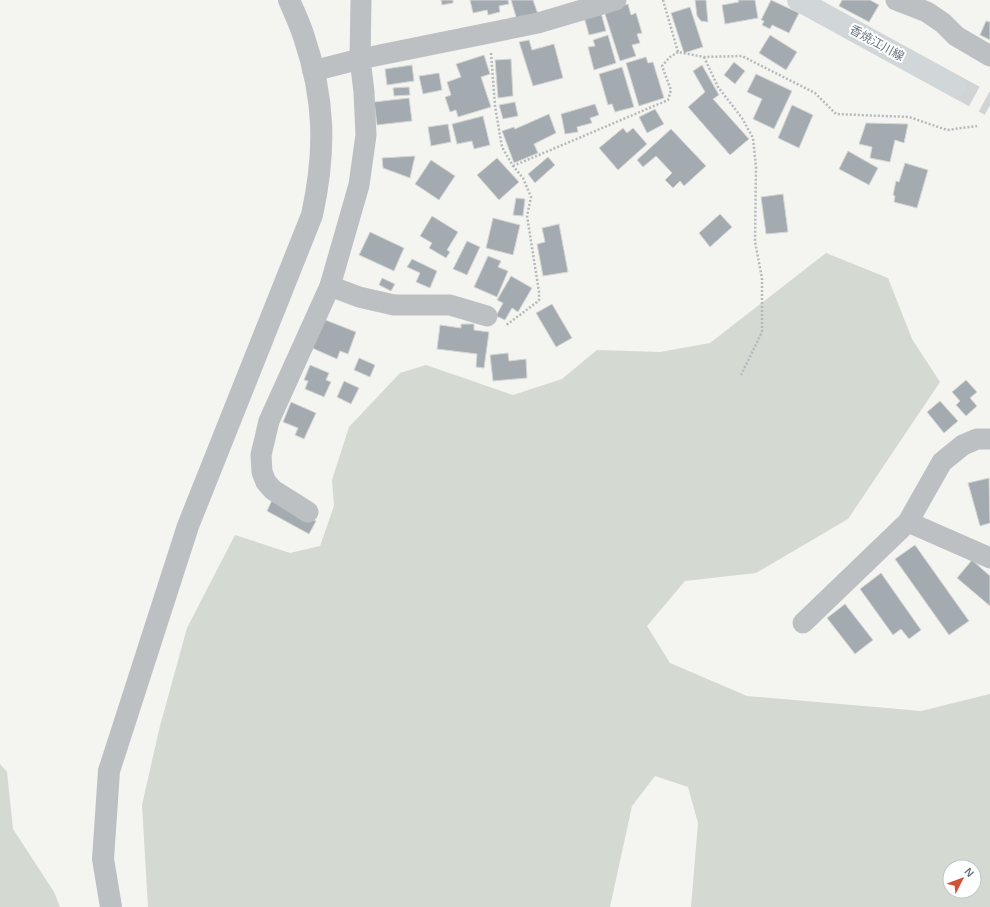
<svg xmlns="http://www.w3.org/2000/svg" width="990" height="907" viewBox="0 0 990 907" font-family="Arial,'Noto Sans JP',sans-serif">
<rect width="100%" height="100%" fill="#f4f4f1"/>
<g fill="#d4d9d1" fill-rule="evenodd">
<path d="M826,253L888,278L912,339L940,382L848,519L756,573L685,581L647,626L670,663L747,696L921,711L990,694V907H691L698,823L688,787L655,776L632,806L610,907H148L142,805L160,726L187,628L235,535L290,553L320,546L334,506L332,480L349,427L400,373L426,365L513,395L562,379L597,350L660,352L710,343ZM950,867H974V891H950Z"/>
<path d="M0,764L7,772L13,829L54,892L60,907H0Z"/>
</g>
<g fill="#a4abb0" stroke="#d6d6d4">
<path d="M441,0H453V3L442,5Z"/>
<path d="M470,0H508L509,4L499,6L500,12L488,15L487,10L473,13Z"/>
<path d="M511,0H533L538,14L517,20Z"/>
<path d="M695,0H706L708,22L701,21L697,16Z"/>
<path d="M738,0H755L758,18L725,24L722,5L739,2Z"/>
<path d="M771,0L799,13L789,33L772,25L770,29L762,25L764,21L761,20Z"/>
<path d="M842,0H870L879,5L869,22L839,6Z"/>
<path d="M628,4L631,15L636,13L642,33L637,34L640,43L632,45L636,56L620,61L604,11Z"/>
<path d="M690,7L703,47L684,53L671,13Z"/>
<path d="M601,13L606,31L589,35L584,17Z"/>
<path d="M986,21L990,22V40L980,35Z"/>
<path d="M608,35L616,63L594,70L588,47L595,46L593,40Z"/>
<path d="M770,35L797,52L786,70L759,53Z"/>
<path d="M529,40L532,50L554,44L563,78L533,86L519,42Z"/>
<path d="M484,55L490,74L481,77L491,107L458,117L456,110L450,112L445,97L451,95L447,82L461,77L456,64Z"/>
<path d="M646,57L648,63L653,62L664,98L639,106L626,63Z"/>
<path d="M511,59L513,96L498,98L495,60Z"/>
<path d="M734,62L745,71L735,84L724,75Z"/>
<path d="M412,65L414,81L387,85L385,69Z"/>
<path d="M702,65L719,95L713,99L749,139L730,155L688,107L705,92L693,71Z"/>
<path d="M622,67L634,107L615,112L612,104L608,105L599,74Z"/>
<path d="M439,73L442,90L423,94L419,76Z"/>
<path d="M756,74L792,91L774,129L753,119L762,99L747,92Z"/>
<path d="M409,87L410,95L394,96L393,88Z"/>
<path d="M409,98L412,121L377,125L374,102Z"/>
<path d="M515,102L518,116L503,119L499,105Z"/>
<path d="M595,104L599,115L590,118L592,123L577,127L578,132L565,134L561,114Z"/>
<path d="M792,105L813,115L799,148L778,138Z"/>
<path d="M655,109L664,124L647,133L639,117Z"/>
<path d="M549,114L556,133L534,144L538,153L514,163L502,131L514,127L515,129Z"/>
<path d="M483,116L490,145L474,149L472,141L457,144L452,124Z"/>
<path d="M866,123L908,124L904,143L895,140L890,162L870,158L872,147L859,144Z"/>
<path d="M448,124L451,142L431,146L428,127Z"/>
<path d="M623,128L627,133L633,128L647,144L618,170L599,148Z"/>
<path d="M671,129L706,166L684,186L680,181L673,188L665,180L672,173L656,156L643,167L637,160Z"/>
<path d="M848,151L878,168L869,185L839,169Z"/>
<path d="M415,156L410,178L383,168L382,158Z"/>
<path d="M548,157L555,165L535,183L528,174Z"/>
<path d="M497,158L519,182L499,200L477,175Z"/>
<path d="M431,160L455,176L439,200L415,184Z"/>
<path d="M905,163L928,170L917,208L894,202L895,196L893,195L896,181L899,182Z"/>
<path d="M783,194L788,232L766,234L761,197Z"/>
<path d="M516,198L525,199L523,216L513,215Z"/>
<path d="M720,214L732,227L710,247L699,233Z"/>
<path d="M432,216L458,232L447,250L450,252L446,258L429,248L432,243L420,236Z"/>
<path d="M493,218L520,225L513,255L486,248Z"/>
<path d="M559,224L568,272L543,276L537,244L545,242L542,228Z"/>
<path d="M370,232L404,248L394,271L359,255Z"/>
<path d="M467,241L480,247L467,275L453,269Z"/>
<path d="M488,256L501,261L498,267L508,271L497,297L474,287Z"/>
<path d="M412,259L437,271L430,288L416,282L420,273L407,267Z"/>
<path d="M511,276L532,288L518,312L512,308L505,320L496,316L503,303L497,300Z"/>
<path d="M382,278L395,284L391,291L379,285Z"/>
<path d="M552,304L572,338L556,347L536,313Z"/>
<path d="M323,319L356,332L348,354L340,351L337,359L312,348Z"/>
<path d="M461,324H474V330L489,332L484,368L476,367L477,354L437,349L440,325L461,328Z"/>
<path d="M508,353L509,361L526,359L527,378L493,381L490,355Z"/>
<path d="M359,358L375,365L370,377L354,370Z"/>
<path d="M310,365L329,373L326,380L331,382L324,397L305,389L308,381L304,380Z"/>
<path d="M966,380L977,392L970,398L977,406L966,416L956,405L960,401L952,392Z"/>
<path d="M344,381L359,388L351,404L337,397Z"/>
<path d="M940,401L958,421L944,433L927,412Z"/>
<path d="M291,402L316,413L304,439L295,435L298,428L283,422Z"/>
<path d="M989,478L990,523L980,526L968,483Z"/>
<path d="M273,498L316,521L309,534L267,511Z"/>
<path d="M915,545L969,621L949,635L895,559Z"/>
<path d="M972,560L990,576V606L957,578Z"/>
<path d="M881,573L921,630L909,639L901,629L893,635L860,589Z"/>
<path d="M845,604L873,640L855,654L827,618Z"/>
</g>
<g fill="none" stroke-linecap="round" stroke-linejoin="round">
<path stroke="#d0d4d4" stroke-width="22" stroke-dasharray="22 11" stroke-linecap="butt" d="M955,86L990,105"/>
<g stroke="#b6b9bb" stroke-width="2.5" stroke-dasharray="2 2" stroke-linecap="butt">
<path d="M663,0L678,52L704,57L742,56L815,93L836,114L909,117L947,130L977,126"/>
<path d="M491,53L495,106L502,147L513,166L523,178L531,197L527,216L539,292V300L537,302L505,326"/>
<path d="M704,57L718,87L742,118L753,138L756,167L755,242L762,278V332L741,375"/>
<path d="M513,166L668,100L671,90L662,66L670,57L678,52"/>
</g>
<g stroke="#bcc0c3" stroke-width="21">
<path d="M896,0L927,12L943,23L956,36L990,56"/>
<path d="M313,71L360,59L538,23L616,0"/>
<path d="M330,286L359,297L394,305H450L487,316"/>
<path d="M308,512L273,490L266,482L262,472L261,455L269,421L330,286L359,185L366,135L364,92L360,59L361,0"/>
<path d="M908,522L990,558"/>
<path d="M803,623L908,522L942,462L963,445L977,439H990"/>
</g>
<path stroke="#bcc0c3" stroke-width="22" d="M111,907L103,859L109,771L188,526L312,215C326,151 325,99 304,37C300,24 294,12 289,0"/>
<path stroke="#d1d6d9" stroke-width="22" d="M798,0L955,86"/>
</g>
<g text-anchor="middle" stroke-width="4" stroke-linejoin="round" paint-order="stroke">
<g font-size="12" fill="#66757f" stroke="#fff">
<text transform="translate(877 43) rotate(29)" y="4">香焼江川線</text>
</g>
</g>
<g transform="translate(962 879) rotate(48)"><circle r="19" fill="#ffffff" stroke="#c2c8cc"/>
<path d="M0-3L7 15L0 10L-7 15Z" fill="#d15135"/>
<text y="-6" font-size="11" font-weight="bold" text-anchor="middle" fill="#66757f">N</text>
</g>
</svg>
